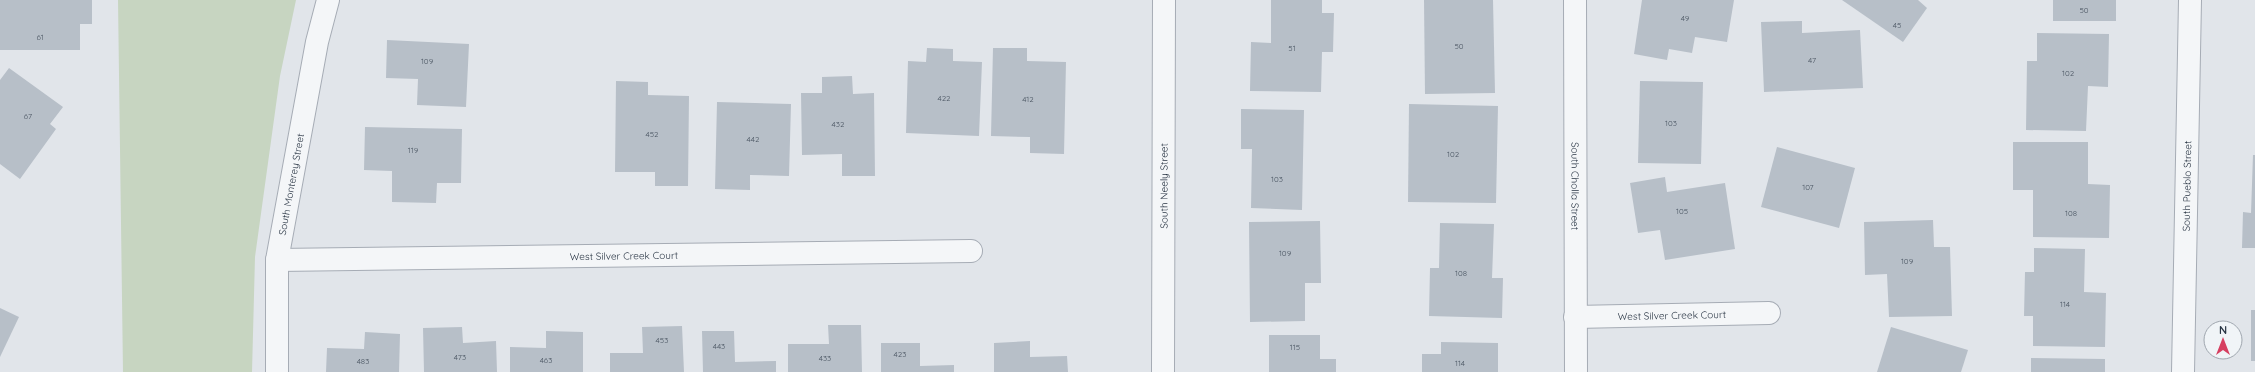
<svg xmlns="http://www.w3.org/2000/svg" width="2255" height="372" viewBox="0 0 2255 372" font-family="Quicksand,sans-serif">
<rect width="100%" height="100%" fill="#e1e5ea"/>
<path fill="#c7d5c1" d="M118,0H296L280,76L255,257L252,372H123Z"/>
<g fill="#b7bfc8">
<path d="M0,0H92V24H80V50H0Z"/>
<path d="M1271,0H1322V13H1334L1333,52H1322L1321,92L1250,91L1251,42L1271,43Z"/>
<path d="M1424,0H1493L1495,93L1425,94Z"/>
<path d="M1642,0H1734L1727,42L1695,37L1692,53L1669,49L1667,60L1634,54Z"/>
<path d="M1842,0H1918L1927,8L1903,42Z"/>
<rect x="2053" y="0" width="63" height="21"/>
<path d="M1802,21V33L1860,30L1863,88L1764,92L1761,22Z"/>
<path d="M2037,33L2109,34L2108,87L2088,86L2086,131L2026,130L2027,61H2037Z"/>
<path d="M387,40L469,44L466,107L417,105L418,79L386,78Z"/>
<path d="M927,48L953,49V61L982,62L979,136L906,133L908,61L926,62Z"/>
<path d="M993,48H1027V61L1066,62L1064,154L1030,153V137L991,136Z"/>
<path d="M9,68L63,107L50,124L56,129L20,179L0,164V80Z"/>
<path d="M852,76L853,94L874,93L875,176H842V154L802,155L801,93H822V77Z"/>
<path d="M616,81L648,82V95L689,96L688,186H655V172H615Z"/>
<path d="M1640,81L1703,82L1701,164L1638,163Z"/>
<path d="M717,102L791,104L789,176L750,175V190L715,189Z"/>
<path d="M1409,104L1498,106L1496,203L1408,202Z"/>
<path d="M1241,109L1304,110L1302,210L1251,208L1252,149H1241Z"/>
<path d="M365,127L462,129L461,183H437L436,203L392,202V171L364,170Z"/>
<path d="M2013,142H2088V184L2110,185L2109,238L2033,237V190H2013Z"/>
<path d="M1777,147L1855,168L1839,228L1761,207Z"/>
<path d="M2253,155H2255V248H2242L2243,212L2251,213Z"/>
<path d="M1665,177L1667,192L1725,183L1735,249L1665,260L1660,230L1638,233L1630,183Z"/>
<path d="M1933,220L1934,247H1950L1952,316L1889,317L1887,274L1865,275L1864,222Z"/>
<path d="M1320,221L1321,283H1305V321L1250,322L1249,222Z"/>
<path d="M1440,223L1494,224L1492,278H1503L1502,318L1429,316L1430,268H1439Z"/>
<path d="M2034,248L2085,249L2084,292L2106,293L2105,347L2033,346V316H2024L2025,272H2034Z"/>
<path d="M0,308L19,317L0,357Z"/>
<rect x="2251" y="310" width="4" height="51"/>
<path d="M828,325H861L862,372H788V344H829Z"/>
<path d="M682,326L684,372H610V353H643L642,327Z"/>
<path d="M462,327L463,343L496,341L497,372H424L423,328Z"/>
<path d="M1891,327L1968,350L1961,372H1877Z"/>
<path d="M546,331L583,332V372H510V347L546,348Z"/>
<path d="M702,331H734L735,362L776,361V372H703Z"/>
<path d="M365,332L400,334L399,372H326L327,348L364,349Z"/>
<path d="M1269,335H1320V359H1336V372H1269Z"/>
<path d="M1030,341V357L1067,356L1068,372H994V343Z"/>
<path d="M1441,342L1498,343V372H1422V354H1441Z"/>
<path d="M881,343H920V366L954,365V372H881Z"/>
<path d="M2031,358L2105,359V372H2031Z"/>
</g>
<g fill="none" stroke-linecap="round" stroke-linejoin="round">
<g stroke="#a6acb5" stroke-width="24">
<g id="minor">
<path id="s1" d="M1575,0L1576,372"/>
<path id="s2" d="M277,260L971,251"/>
<path id="s3" d="M1575,317L1769,313"/>
<path id="s4" d="M277,372V260L317,42L328,0"/>
<path id="s5" d="M2183,372L2190,0"/>
</g>
</g>
<g stroke="#a6acb5" stroke-width="24">
<g id="tertiary">
<path id="s6" d="M1163,372L1164,0"/>
</g>
</g>
<use href="#minor" stroke="#f4f6f8" stroke-width="22"/>
<use href="#tertiary" stroke="#f4f6f8" stroke-width="22"/>
</g>
<g text-anchor="middle" stroke-width="3" stroke-linejoin="round" paint-order="stroke">
<g font-size="8" fill="#4c5764">
<text x="2084" y="13">50</text>
<text x="1685" y="21">49</text>
<text x="1897" y="28">45</text>
<text x="40" y="40">61</text>
<text x="1459" y="49">50</text>
<text x="1292" y="51">51</text>
<text x="1812" y="63">47</text>
<text x="427" y="64">109</text>
<text x="2068" y="76">102</text>
<text x="944" y="101">422</text>
<text x="1028" y="102">412</text>
<text x="28" y="119">67</text>
<text x="1671" y="126">103</text>
<text x="838" y="127">432</text>
<text x="652" y="137">452</text>
<text x="753" y="142">442</text>
<text x="413" y="153">119</text>
<text x="1453" y="157">102</text>
<text x="1277" y="182">103</text>
<text x="1808" y="190">107</text>
<text x="1682" y="214">105</text>
<text x="2071" y="216">108</text>
<text x="1285" y="256">109</text>
<text x="1907" y="264">109</text>
<text x="1461" y="276">108</text>
<text x="2065" y="307">114</text>
<text x="662" y="343">453</text>
<text x="719" y="349">443</text>
<text x="1295" y="350">115</text>
<text x="900" y="357">423</text>
<text x="460" y="360">473</text>
<text x="825" y="361">433</text>
<text x="546" y="363">463</text>
<text x="363" y="364">483</text>
<text x="1460" y="366">114</text>
</g>
<g font-size="10" fill="#283443" stroke="#f0f4f7">
<text dy="4" stroke="none"><textPath href="#s4" startOffset="189">South Monterey Street</textPath></text>
<text dy="4" stroke="none"><textPath href="#s6" startOffset="186">South Neely Street</textPath></text>
<text dy="4" stroke="none"><textPath href="#s1" startOffset="186">South Cholla Street</textPath></text>
<text dy="4" stroke="none"><textPath href="#s5" startOffset="186">South Pueblo Street</textPath></text>
<text dy="4" stroke="none"><textPath href="#s2" startOffset="347">West Silver Creek Court</textPath></text>
<text dy="4" stroke="none"><textPath href="#s3" startOffset="97">West Silver Creek Court</textPath></text>
</g>
</g>
<g transform="translate(2223 340)"><circle r="19" fill="#f0f4f7" stroke="#a0a7af"/>
<path d="M0-3L7 15L0 10L-7 15Z" fill="#d63f60"/>
<text y="-6" font-size="11" font-weight="bold" text-anchor="middle" fill="#283443">N</text>
</g>
</svg>
